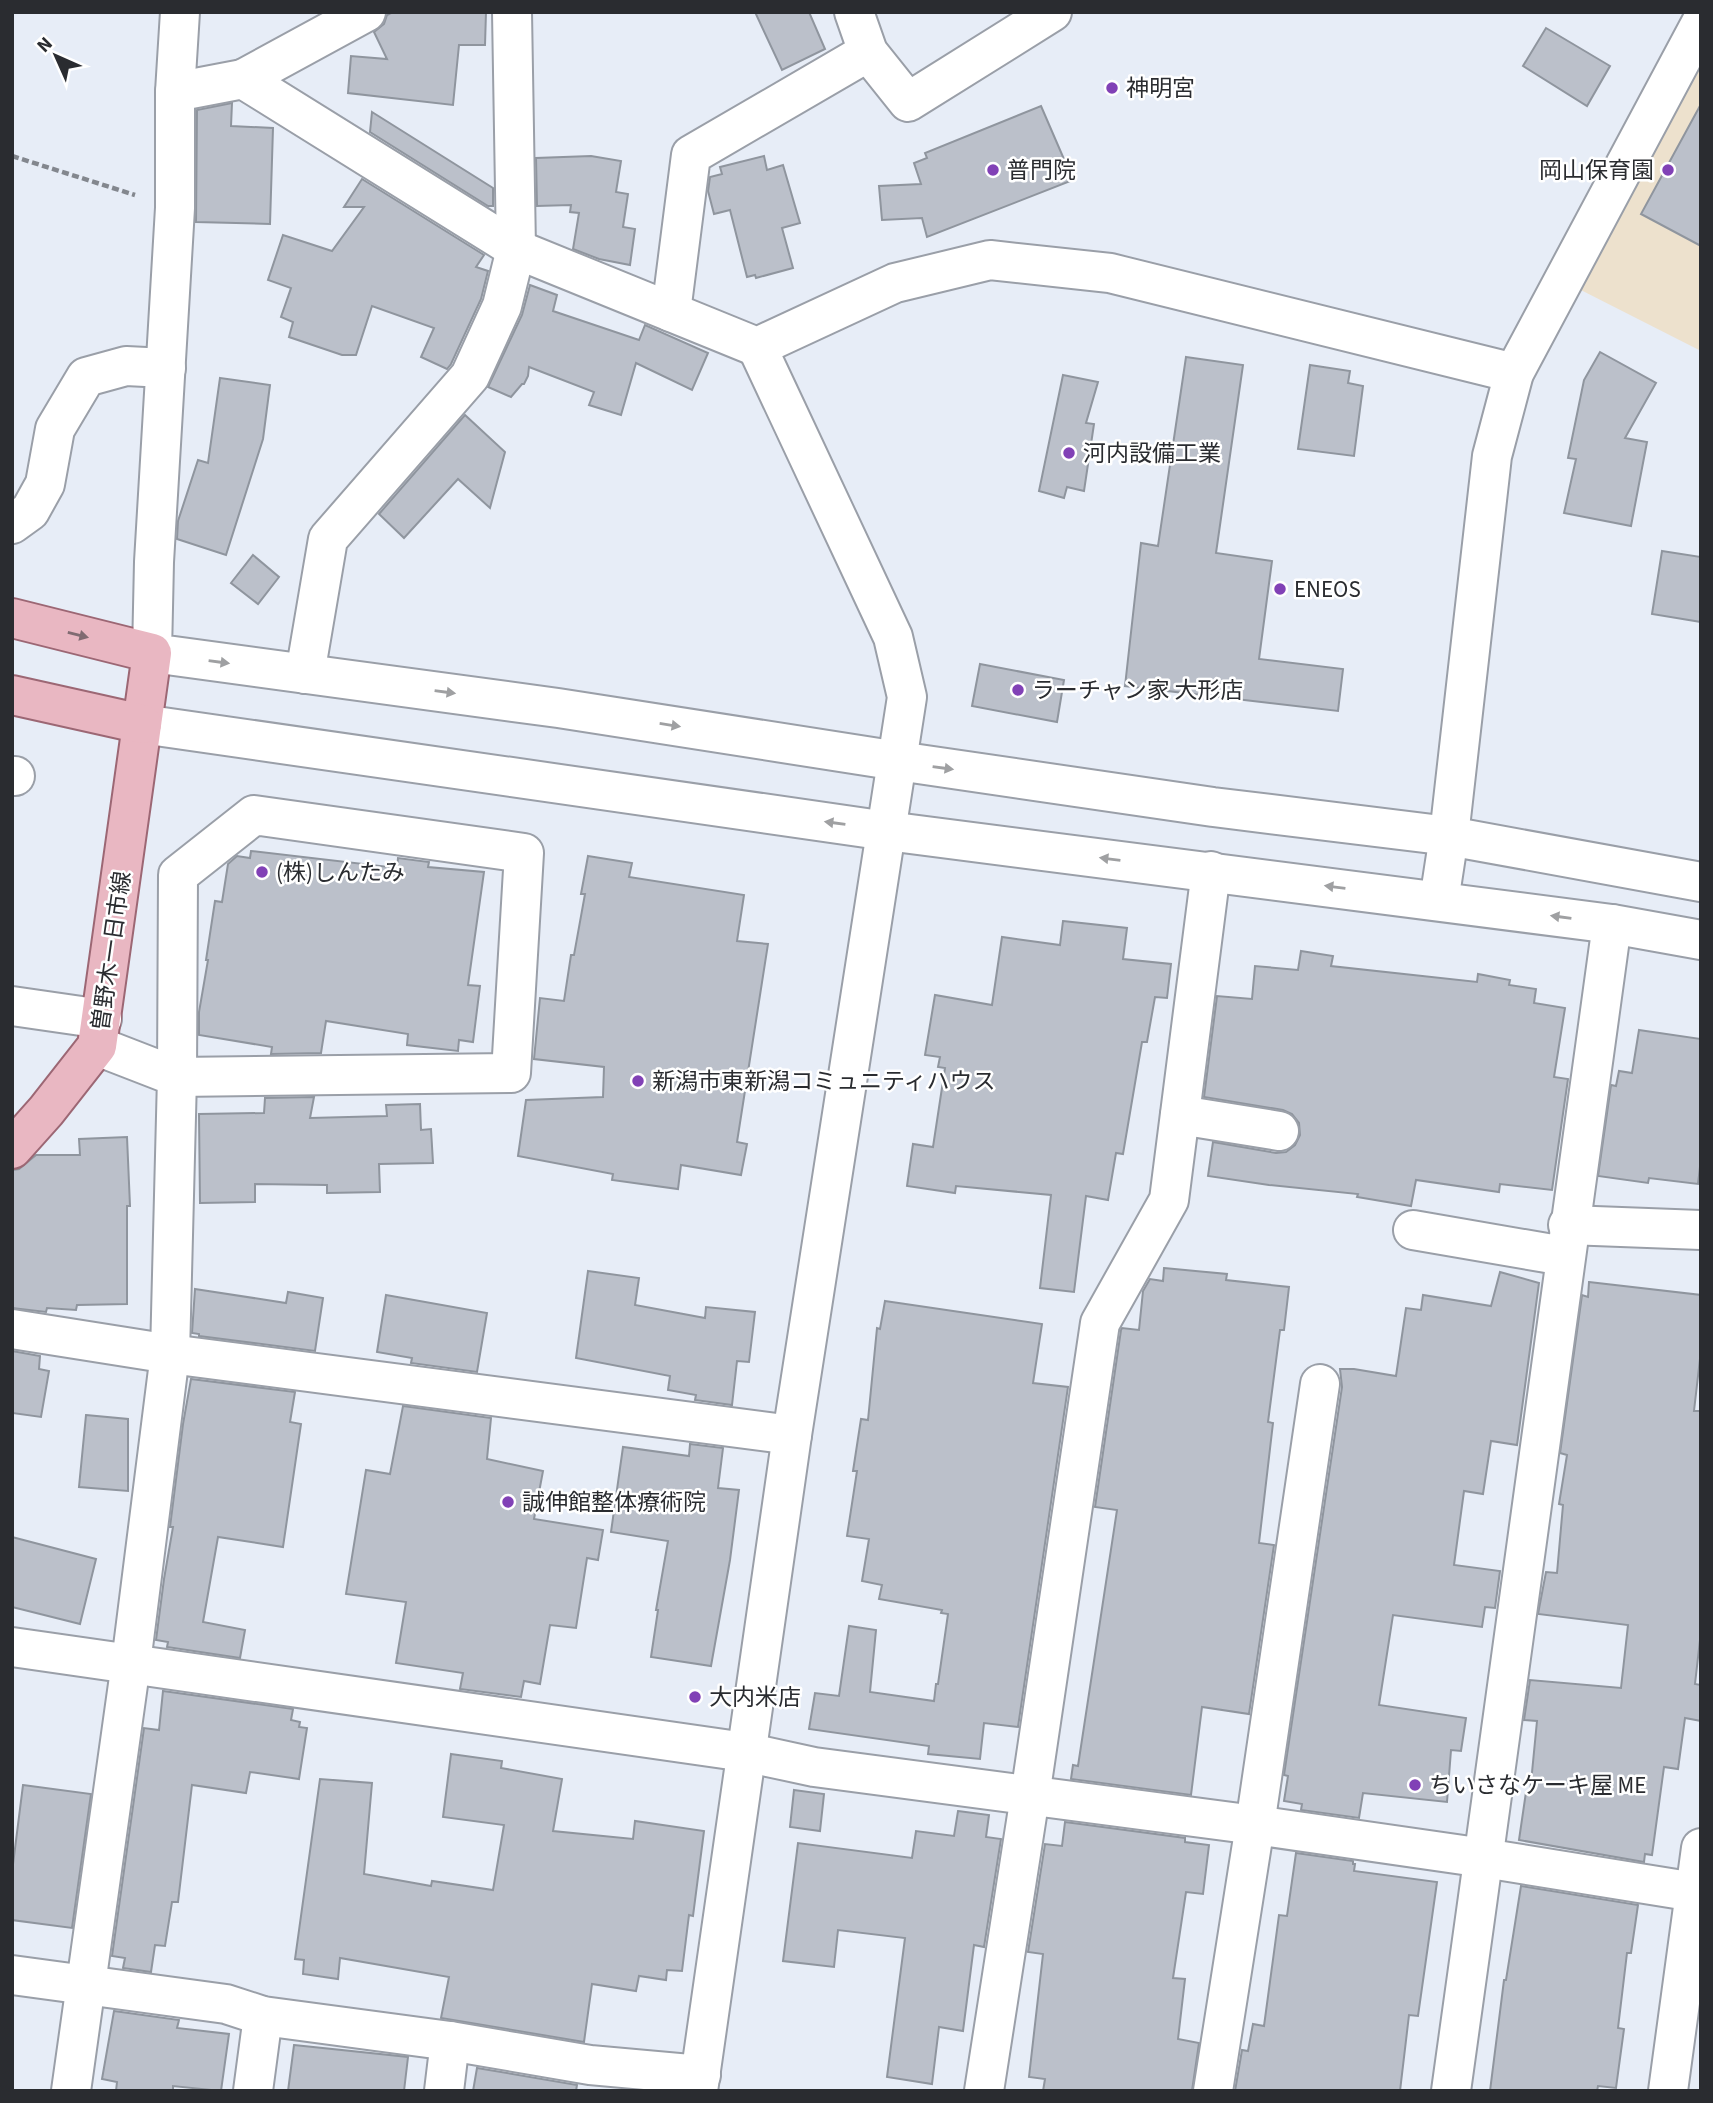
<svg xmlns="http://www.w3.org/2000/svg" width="1713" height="2103" viewBox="0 0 1713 2103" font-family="'Source Sans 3','Noto Sans JP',sans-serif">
<rect width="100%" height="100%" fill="#e7edf7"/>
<path fill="#ede1cd" d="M1701,56V351L1569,284Z"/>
<g fill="#bbc0ca" stroke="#8f959e" stroke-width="2">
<path d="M393,12H486L485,45H459L453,105L348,93L351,56L387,59L374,32L384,24L387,15Z"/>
<path d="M755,12H809L825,49L782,70Z"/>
<path d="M1546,28L1610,66L1587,106L1523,66Z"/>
<path d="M232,103L231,126L273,128L270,224L196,222L197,110Z"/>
<path d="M1701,104V246L1641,214Z"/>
<path d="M1041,106L1073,180L927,237L922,218L882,220L879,186L921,184L914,163L927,158L925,153Z"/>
<path d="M372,112L493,188V206H488L370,132Z"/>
<path d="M591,156L621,161L616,192L628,194L623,227L635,229L630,265L599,259L573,249L579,213L570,212L571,205L537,206L536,158Z"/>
<path d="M764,156L767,170L783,165L800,223L782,228L793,268L756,278L755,275L747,277L730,210L714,214L708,191L710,177L722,174L720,167Z"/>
<path d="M362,179L484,255L476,267L488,271L481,299L451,364L447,369L421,357L434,328L372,306L356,355H342L289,337L293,322L281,317L291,288L268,280L283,235L332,251L364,207H344Z"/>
<path d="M530,285L557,295L553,311L639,340L645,325L708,353L692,390L636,363L621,415L589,405L594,392L529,367L528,376L524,384H522L511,397L488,387L522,315Z"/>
<path d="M1600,352L1656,383L1625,438L1647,442L1631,526L1564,513L1576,459L1568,458L1584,380Z"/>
<path d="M1186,357L1243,365L1216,553L1272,561L1259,659L1343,669L1338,711L1125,686L1141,543L1158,546Z"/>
<path d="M1310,365L1350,371L1348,383L1363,386L1354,456L1298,449Z"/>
<path d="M1063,375L1098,382L1086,423L1094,424L1084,491L1067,487L1064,498L1039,491Z"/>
<path d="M220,378L270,385L263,439L226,555L177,539L178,521L198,460L208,463Z"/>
<path d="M465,415L505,452L490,508L458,479L404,538L379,514Z"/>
<path d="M1662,551L1701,557V622L1652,614Z"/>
<path d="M253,555L279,577L258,604L231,583Z"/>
<path d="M980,664L1064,680L1057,722L972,706Z"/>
<path d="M251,851L397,868L398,858L429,862L428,867L484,872L468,985L480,986L473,1042L459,1040L458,1051L407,1045L408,1034L326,1021L321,1053L271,1054L272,1047L199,1035V1012L208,960H206L215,901L222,902L228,864L237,856L250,858Z"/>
<path d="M588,856L632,863L629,877L744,895L737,941L768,944L737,1142L747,1144L741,1175L681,1165L678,1189L612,1180L613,1174L518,1156L526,1100L603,1097L604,1067L534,1059L540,998L564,1001L571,955H574L585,894H581Z"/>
<path d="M1063,921L1127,928L1123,959L1171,964L1167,998L1155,997L1147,1042H1142L1123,1154L1116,1153L1108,1200L1086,1196L1074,1292L1040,1288L1051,1195L956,1186L955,1193L907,1186L913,1144L933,1147L945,1068L938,1067L940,1057L925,1055L935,995L992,1005L1002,937L1060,945Z"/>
<path d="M1301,951L1333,956L1331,966L1477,982L1478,974L1510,980L1509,985L1536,989L1534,1003L1565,1008L1554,1077L1568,1079L1552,1190L1500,1184L1499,1192L1416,1180L1411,1206L1357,1197L1358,1194L1269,1185L1208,1176L1213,1142L1276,1153L1286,1152L1295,1145L1300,1135L1299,1123L1292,1114L1283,1110L1204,1097L1217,996L1252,999L1255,966L1298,970Z"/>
<path d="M1639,1030L1701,1039V1158L1698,1184L1649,1178L1648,1183L1598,1176L1611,1085L1616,1086L1619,1071L1632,1073Z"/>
<path d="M314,1097L310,1118L387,1116L386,1105L420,1104L421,1130L431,1129L433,1163L379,1164L380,1192L327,1193V1185L255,1184V1202L200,1203L199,1114L264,1113L265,1098Z"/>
<path d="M127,1137L130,1206H127V1304L77,1305L76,1310L47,1308L46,1312L12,1308V1170L19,1169L36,1155H80L79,1139Z"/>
<path d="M1164,1268L1227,1274L1226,1280L1289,1287L1284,1330H1280L1268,1422L1273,1423L1259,1543L1274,1545L1249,1714L1202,1707L1191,1795L1071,1779L1073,1765L1078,1766L1117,1510L1095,1507L1121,1330L1122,1328L1139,1330L1143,1291L1150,1279L1163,1281Z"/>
<path d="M588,1271L639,1278L635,1305L705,1318L706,1307L755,1312L749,1362L737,1361L732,1405L695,1400L696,1395L668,1390L670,1376L576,1358Z"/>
<path d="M1500,1272L1539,1283L1517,1445L1491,1441L1483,1494L1464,1491L1454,1565L1500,1571L1495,1608L1485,1607L1482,1627L1393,1615L1379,1705L1466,1718L1461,1751L1451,1750L1447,1802L1363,1793L1359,1818L1301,1810L1302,1804L1284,1801L1288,1776L1284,1775L1342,1387L1340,1369H1354L1396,1376L1406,1308L1421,1310L1423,1295L1491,1306Z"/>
<path d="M1589,1282L1701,1295V1350L1694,1411H1701V1631L1695,1684L1701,1685V1721L1685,1718L1678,1769L1664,1767L1652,1855L1645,1854L1644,1862L1519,1840L1526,1792L1530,1793L1537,1721L1524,1720L1530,1680L1621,1688L1628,1625L1538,1614L1546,1572L1557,1573L1563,1505L1559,1504L1567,1455L1560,1453L1582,1295L1588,1297Z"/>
<path d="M195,1289L286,1303L288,1292L323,1298L315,1351L199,1336V1334L192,1333Z"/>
<path d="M386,1295L487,1313L477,1372L411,1363L412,1358L377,1352Z"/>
<path d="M885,1301L1042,1324L1033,1383L1068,1387L1018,1727L984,1723L980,1759L928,1754L929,1746L809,1729L815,1693L839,1696L849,1626L876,1630L870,1692L934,1701L936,1684H938L948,1614L941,1613L942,1610L879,1599L882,1585L862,1581L869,1539L847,1536L857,1471H853L861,1419L868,1420L877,1328L880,1329Z"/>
<path d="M12,1351L40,1356L39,1369L49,1371L41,1417L12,1413Z"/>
<path d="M191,1379L295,1392L290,1422L301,1424L283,1547L218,1537L203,1622L245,1630L240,1658L167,1647L168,1642L156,1640L164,1579L173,1527H170L183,1424Z"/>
<path d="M403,1406L491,1418L487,1459L543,1471L534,1519L603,1530L598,1560L587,1558L576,1628L550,1625L540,1684L524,1681L521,1697L460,1689L463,1673L396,1663L406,1602L346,1594L366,1470L390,1474Z"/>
<path d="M86,1415L128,1419V1491L79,1487Z"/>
<path d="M690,1444L723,1448L718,1488L739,1490L730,1560L711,1666L651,1657L658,1610H656L668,1541L611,1532L623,1447L689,1456Z"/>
<path d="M12,1537L96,1559L80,1624L12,1607Z"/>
<path d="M163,1691L293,1709L291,1720L300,1722L299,1727L307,1728L299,1779L250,1772L246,1793L192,1785L178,1902H172L165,1946L155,1945L151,1972L123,1968L125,1958L112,1956L144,1728L159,1730Z"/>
<path d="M451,1754L502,1761L501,1768L562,1779L553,1831L633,1839L635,1821L704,1831L693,1916L689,1915L682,1971L667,1970L666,1980L639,1976L636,1991L592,1984L584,2042L441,2018L449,1977L340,1958L338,1979L303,1974L304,1960L295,1959L320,1779L372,1783L364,1874L431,1886L432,1881L493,1890L504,1825L443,1817Z"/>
<path d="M23,1785L91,1794L72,1928L12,1920V1872Z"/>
<path d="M794,1790L824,1794L820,1831L790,1827Z"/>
<path d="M958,1811L989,1815L986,1837L1001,1839L984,1947L974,1945L963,2031L939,2027L932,2084L887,2077L905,1938L838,1930L834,1967L783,1961L798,1843L912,1858L916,1831L954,1836Z"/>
<path d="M1065,1822L1185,1838V1842L1209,1845L1203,1894L1186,1892L1173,1978L1185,1979L1178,2039L1199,2043L1192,2091H1043L1045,2079L1029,2077L1043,1954L1028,1952L1045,1844L1062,1846Z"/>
<path d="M1296,1853L1353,1861V1864H1355L1354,1871L1437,1882L1418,2016L1409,2015L1400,2091H1235L1242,2050L1248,2051L1253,2024L1264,2026L1279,1915L1287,1916Z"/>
<path d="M1521,1886L1638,1905L1631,1953H1627L1618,2028L1624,2029L1616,2088L1598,2086L1597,2091H1490L1504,1980H1506Z"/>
<path d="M114,2011L179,2020L177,2028L229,2034L221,2091L173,2086V2091H116L117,2082L102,2079Z"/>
<path d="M294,2045L408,2057L404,2091H288Z"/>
<path d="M477,2068L577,2085L576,2091H473Z"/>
</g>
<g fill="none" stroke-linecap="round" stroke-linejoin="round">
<g stroke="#9a9fa8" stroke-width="42">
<g id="minor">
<path d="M180,12L175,92V208L154,562L152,653L558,708L898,761L1213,807L1449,836L1701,882"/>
<path d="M854,12L868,52L908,102L1052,12"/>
<path d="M243,79L366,12"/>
<path d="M175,92L243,79L516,249L757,347L895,283L990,260L1110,273L1514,373"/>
<path d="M671,312L691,155L868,52"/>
<path d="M12,524L30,511L45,484L55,429L86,377L126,366L166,368"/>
<path d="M305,674L328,539L470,376L502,306L516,249L512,12"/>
<path d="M142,724L887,831L1612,924L1701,940"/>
<path d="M12,776H15"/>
<path d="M254,815L524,853L511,1073L177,1077L178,875Z"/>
<path d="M1439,901L1449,836L1492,456L1514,373L1701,23"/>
<path d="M12,1006L102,1019"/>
<path d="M1180,1115L1279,1131"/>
<path d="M1568,1225L1701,1230"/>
<path d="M1413,1230L1564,1256"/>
<path d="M12,1329L170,1354L792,1435"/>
<path d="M12,1647L745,1752L814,1767L1255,1825L1484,1858L1701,1893"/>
<path d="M12,1975L226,2004L263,2016L450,2041L590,2065L701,2075"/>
<path d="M71,2091L131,1663L170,1354L177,1077L97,1046"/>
<path d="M253,2091L263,2016"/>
<path d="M444,2091L450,2041"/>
<path d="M698,2091L792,1435L907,697L893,637L757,347"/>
<path d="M984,2091L1030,1796L1100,1323L1169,1200L1211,871"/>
<path d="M1213,2091L1255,1825L1320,1384"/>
<path d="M1451,2091C1506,1702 1555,1312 1612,924"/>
<path d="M1668,2091L1701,1848"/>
</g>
</g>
<g stroke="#9c6774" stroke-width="42">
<g id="major">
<path d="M12,618L152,653L97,1046L46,1111L12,1149"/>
<path d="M12,695L142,724"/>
</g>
</g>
<path stroke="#83878e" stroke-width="4.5" stroke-dasharray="7 3.5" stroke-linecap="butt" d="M12,156L135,195"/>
<use href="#minor" stroke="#fff" stroke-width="38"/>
<use href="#major" stroke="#e9b7c2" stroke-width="38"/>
</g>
<defs><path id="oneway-solid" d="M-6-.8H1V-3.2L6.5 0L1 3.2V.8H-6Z" transform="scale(1.75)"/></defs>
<use fill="#806b72" href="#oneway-solid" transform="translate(78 635) rotate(14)"/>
<g fill="#9fa0a2">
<use href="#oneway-solid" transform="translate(219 662) rotate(8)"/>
<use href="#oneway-solid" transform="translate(445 692) rotate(8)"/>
<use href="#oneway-solid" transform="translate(670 725) rotate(9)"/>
<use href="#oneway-solid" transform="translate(943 768) rotate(8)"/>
<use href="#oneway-solid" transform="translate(835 823) rotate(-172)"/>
<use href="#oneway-solid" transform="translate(1110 859) rotate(-173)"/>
<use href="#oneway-solid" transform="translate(1335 887) rotate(-173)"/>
<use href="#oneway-solid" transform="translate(1561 917) rotate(-172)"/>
</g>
<g fill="#8141b6" stroke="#fff" stroke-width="2.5">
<circle cx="1112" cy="88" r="7"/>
<circle cx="993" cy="170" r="7"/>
<circle cx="1668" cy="170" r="7"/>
<circle cx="1069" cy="453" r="7"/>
<circle cx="1280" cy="589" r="7"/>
<circle cx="1018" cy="690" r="7"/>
<circle cx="262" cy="872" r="7"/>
<circle cx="638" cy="1081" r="7"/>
<circle cx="508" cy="1502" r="7"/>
<circle cx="695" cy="1697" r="7"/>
<circle cx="1415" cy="1785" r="7"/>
</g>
<g text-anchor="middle" stroke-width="5" stroke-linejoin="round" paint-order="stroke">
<g font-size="23" fill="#2a2c30" stroke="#fff" text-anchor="start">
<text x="1126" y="96">神明宮</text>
<text x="1007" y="178">普門院</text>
<text x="1654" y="178" text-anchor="end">岡山保育園</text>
<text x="1083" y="461">河内設備工業</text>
<text x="1294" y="597">ENEOS</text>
<text x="1032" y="698">ラーチャン家 大形店</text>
<text x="276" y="880">(株)しんたみ</text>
<text x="652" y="1089">新潟市東新潟コミュニティハウス</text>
<text x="522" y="1510">誠伸館整体療術院</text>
<text x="709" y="1705">大内米店</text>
<text x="1429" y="1793">ちいさなケーキ屋 ME</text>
</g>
<g font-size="23" fill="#2a2c30" stroke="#fff">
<text transform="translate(111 951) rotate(-82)" y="8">曽野木一日市線</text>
</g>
</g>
<rect width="1713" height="2103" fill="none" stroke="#2a2c30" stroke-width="28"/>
<g transform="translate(56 56) rotate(315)" stroke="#ffffff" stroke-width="5" paint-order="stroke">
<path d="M0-5L12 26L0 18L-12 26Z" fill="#2a2c30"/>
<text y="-10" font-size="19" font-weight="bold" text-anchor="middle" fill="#2a2c30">N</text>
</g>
</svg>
